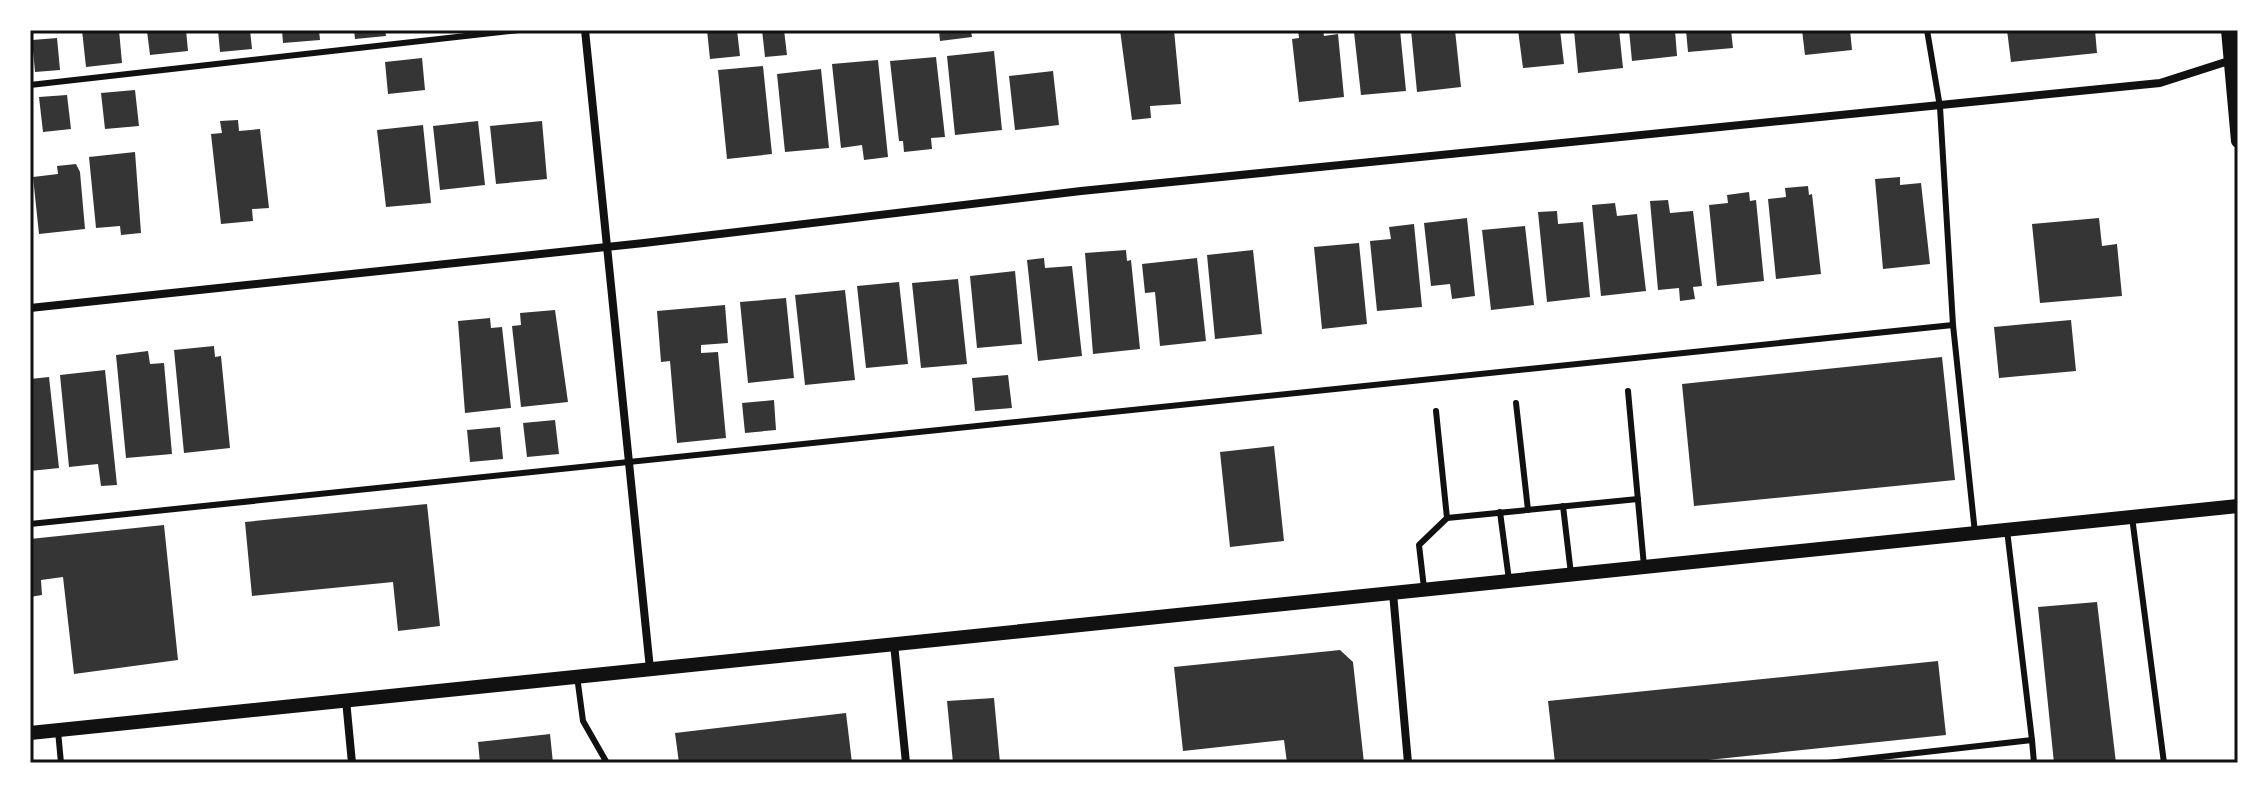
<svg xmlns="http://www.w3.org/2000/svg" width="2268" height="793" viewBox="0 0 2268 793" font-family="Cabin,sans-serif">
<rect width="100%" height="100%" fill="#fff"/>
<g fill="#353535">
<path d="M82,30H119L122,63L86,67Z"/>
<path d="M186,30L188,51L150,55L147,31Z"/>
<path d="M218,30H250L252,49L220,52Z"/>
<path d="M282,30H319L320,40L283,43Z"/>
<path d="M354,30H385L386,36L355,39Z"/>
<path d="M707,30H737L740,56L710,59Z"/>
<path d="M762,30H784L787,55L765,57Z"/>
<path d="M939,30H971L972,37L940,41Z"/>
<path d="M1120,30H1174L1181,104L1150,106L1151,118L1132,120Z"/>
<path d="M1298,30H1323L1324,36L1338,34L1344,97L1299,102L1292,39L1299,38Z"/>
<path d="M1400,30L1406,91L1361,95L1354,32Z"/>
<path d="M1411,30H1455L1461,87L1417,92Z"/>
<path d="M1518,30H1560L1564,64L1523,68Z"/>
<path d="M1574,30H1619L1623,68L1578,73Z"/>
<path d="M1629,30H1675L1677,56L1632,61Z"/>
<path d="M1686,30H1731L1733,48L1688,52Z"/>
<path d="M1802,30H1850L1852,50L1805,55Z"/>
<path d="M2007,30H2095L2097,53L2011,62Z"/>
<path d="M57,38L60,70L35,72L32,40Z"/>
<path d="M994,51L1002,130L955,135L947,56Z"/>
<path d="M936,57L945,137L931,138L932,149L904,152L903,141H899L890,61Z"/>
<path d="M422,58L425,90L388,94L385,62Z"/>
<path d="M878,60L888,157L864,160L862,145L841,148L832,64Z"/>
<path d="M763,66L772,154L727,159L718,70Z"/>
<path d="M821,69L829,148L785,152L777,74Z"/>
<path d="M1053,71L1059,125L1015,130L1009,76Z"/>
<path d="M135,90L139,126L105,129L101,93Z"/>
<path d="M67,95L71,129L43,132L39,97Z"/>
<path d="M238,120L239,131L260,129L269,208L252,209L253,221L221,224L211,134L222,133L220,121Z"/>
<path d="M478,121L485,185L440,190L433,126Z"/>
<path d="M542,121L547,179L496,184L490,126Z"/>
<path d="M423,125L431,203L386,207L377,130Z"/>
<path d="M135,152L141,233L121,235L120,226L96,228L89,157Z"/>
<path d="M76,164L80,172L85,229L39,234L33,177L58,174L57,166Z"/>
<path d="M1900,177V185L1921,183L1930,264L1883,269L1875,179Z"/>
<path d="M1808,186L1809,195L1812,194L1821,274L1776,279L1768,199L1786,197L1785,188Z"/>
<path d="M1749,192L1750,201L1756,200L1764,281L1717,286L1709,205L1728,203L1727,195Z"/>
<path d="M1668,200L1670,213L1693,211L1702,286L1693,287L1695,299L1680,301L1679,288L1658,290L1650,201Z"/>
<path d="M1615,203L1617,216L1637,214L1646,291L1601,296L1592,205Z"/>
<path d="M1557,211L1558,224L1583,222L1590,297L1547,302L1538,212Z"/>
<path d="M1467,218L1475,296L1452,299L1450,284L1431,286L1424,223Z"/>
<path d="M2099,218L2102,246L2117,244L2122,296L2040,303L2032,224Z"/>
<path d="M1414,224L1422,307L1377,311L1370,241L1391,239L1389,227Z"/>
<path d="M1525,226L1534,305L1491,310L1482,230Z"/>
<path d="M1359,243L1367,324L1322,329L1314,247Z"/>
<path d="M1126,250L1127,261L1131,260L1140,349L1093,354L1085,253Z"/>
<path d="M1253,250L1262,334L1215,339L1207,255Z"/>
<path d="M1044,258L1045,268L1072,266L1082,356L1038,361L1027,260Z"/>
<path d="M1197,258L1206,341L1160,346L1155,292L1145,293L1142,264Z"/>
<path d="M1015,271L1022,344L977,348L970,276Z"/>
<path d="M958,279L967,364L921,368L912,283Z"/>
<path d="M899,282L908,364L866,368L857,286Z"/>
<path d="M845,290L855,380L805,385L795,295Z"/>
<path d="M786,298L794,378L748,383L740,302Z"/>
<path d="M725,305L728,343L701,345V353L718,352L726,438L677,443L670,361L661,362L657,311Z"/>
<path d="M555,310L568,402L521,407L512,326L521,325L520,313Z"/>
<path d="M490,318L491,328L502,327L511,408L465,413L458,321Z"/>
<path d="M2071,320L2076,371L1999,378L1994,327Z"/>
<path d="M214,346L215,357L221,356L230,448L184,453L174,350Z"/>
<path d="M148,351L150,364L164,363L172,454L126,458L116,355Z"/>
<path d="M1942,357L1955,480L1694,506L1682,384Z"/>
<path d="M105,370L117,485L101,486L98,464L69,467L60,375Z"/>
<path d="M1008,375L1012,408L975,411L972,378Z"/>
<path d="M49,377L59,468L30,471V379Z"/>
<path d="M774,400L776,430L745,433L742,403Z"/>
<path d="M555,420L559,454L527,457L523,423Z"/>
<path d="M500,427L503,459L470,462L467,430Z"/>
<path d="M1274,446L1284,541L1230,547L1220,452Z"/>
<path d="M427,504L440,626L398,631L393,582L252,596L245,522Z"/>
<path d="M164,525L178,660L74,674L63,577L41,580L42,595L30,597V539Z"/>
<path d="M2097,602L2116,763H2054L2038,607Z"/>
<path d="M1340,650L1353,662L1364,763H1287L1284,740L1183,751L1174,667Z"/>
<path d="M1938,661L1946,735L1679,763H1555L1548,701Z"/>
<path d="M994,698L1000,763H953L947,701Z"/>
<path d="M846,713L852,763H679L675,733Z"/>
<path d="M550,734L553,763H480L478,742Z"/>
</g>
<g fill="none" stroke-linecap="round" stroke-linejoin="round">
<g stroke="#111" stroke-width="6">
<path d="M1927,30L1940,107L1953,325L1975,533"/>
<path d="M30,85L519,30"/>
<path d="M1628,391L1644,566"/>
<path d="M1516,403L1528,510"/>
<path d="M1563,506L1571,574"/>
<path d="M1500,512L1509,580"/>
<path d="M2132,517L2164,763"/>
<path d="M1447,518L1638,499"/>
<path d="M30,524L1953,325"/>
<path d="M2007,530L2032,740"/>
<path d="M1424,588L1419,545L1447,518L1436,411"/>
<path d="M577,676L583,721L607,763"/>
<path d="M58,731L61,763"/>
<path d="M1828,763L2032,740L2034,763"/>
</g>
<g stroke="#111" stroke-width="8">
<path d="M585,30L650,669"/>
<path d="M30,308L644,243L1081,191L2160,83L2238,58"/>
<path d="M1393,593L1408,763"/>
<path d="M894,644L906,763"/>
<path d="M346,700L352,763"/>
</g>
<g stroke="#111" stroke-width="14">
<path d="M2228,30L2238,141"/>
<path d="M30,733L2238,506"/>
</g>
</g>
<rect width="2268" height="793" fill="none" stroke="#ffffff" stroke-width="64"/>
<rect x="32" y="32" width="2204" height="729" fill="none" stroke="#111" stroke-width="3"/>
</svg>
